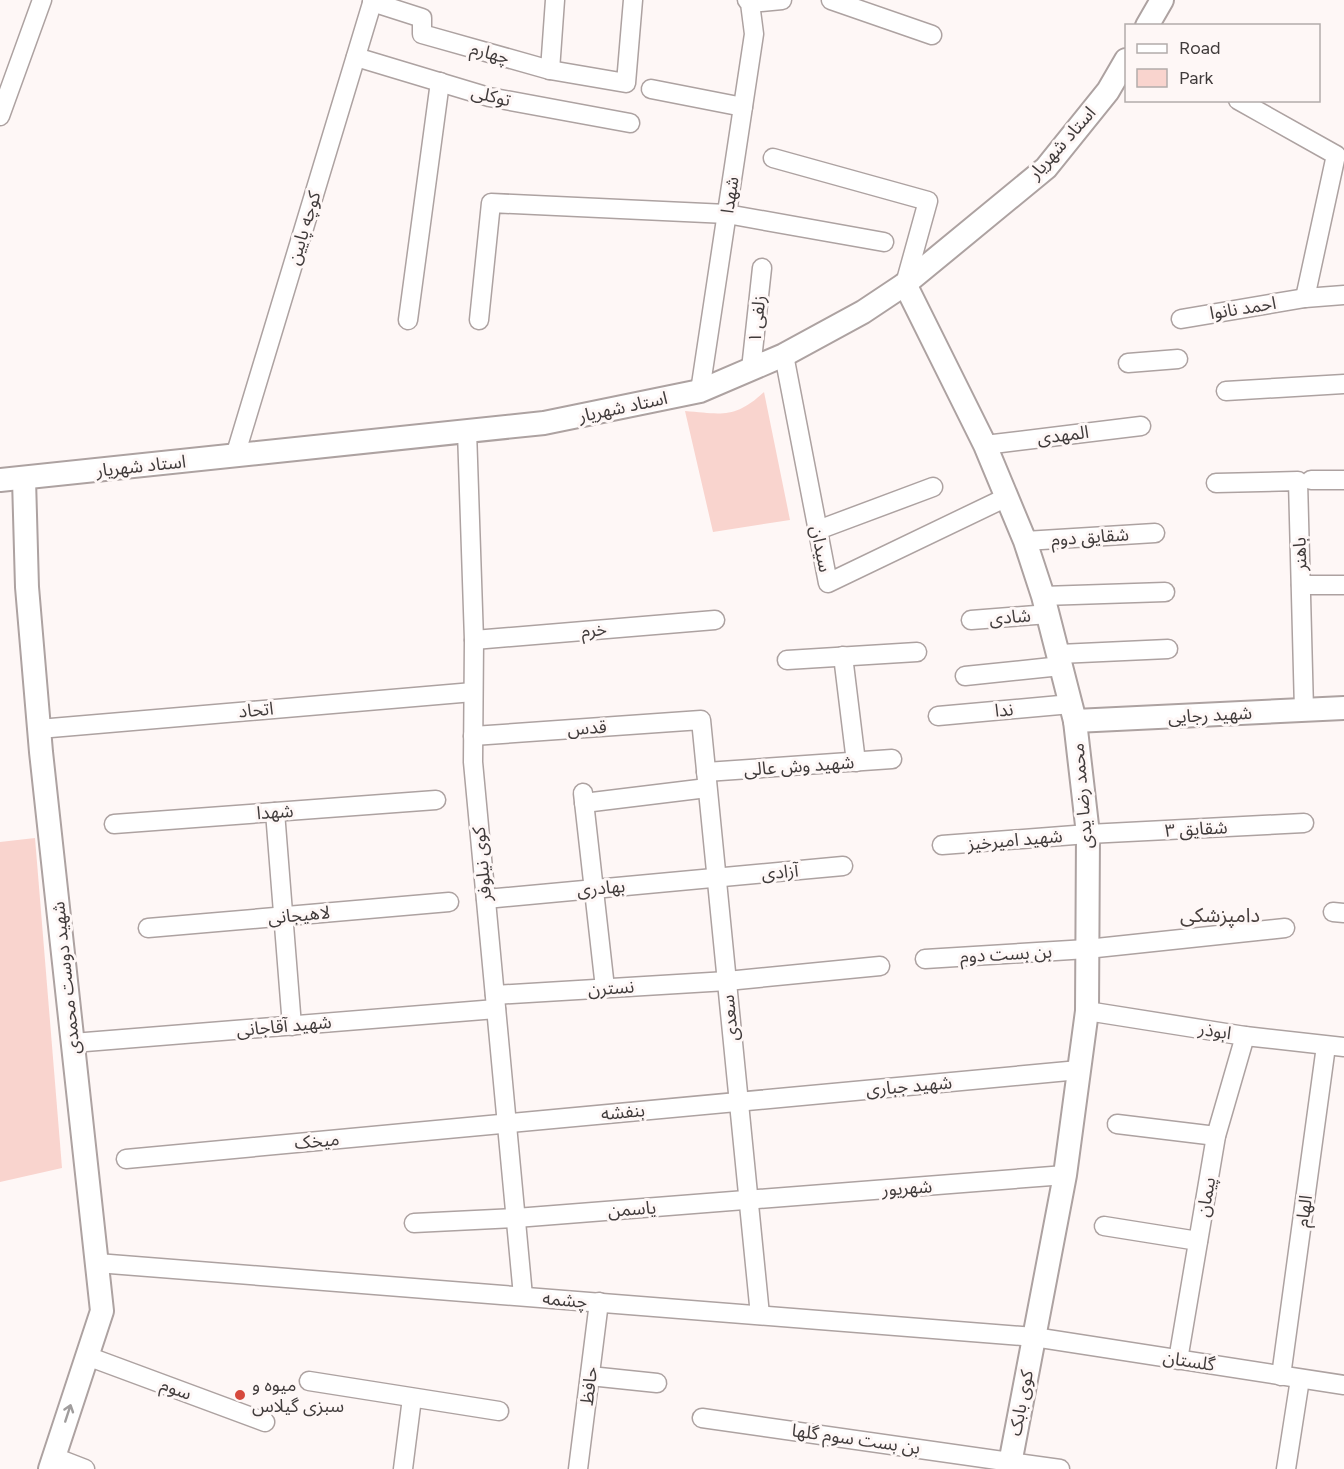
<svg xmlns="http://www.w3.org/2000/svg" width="1344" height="1469" viewBox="0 0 1344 1469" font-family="Figtree,'Noto Sans Arabic',sans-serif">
<rect width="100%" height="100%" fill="#fef7f6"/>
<g fill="#f9d4ce">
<path d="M764,392L790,520L713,532L685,411C722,414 735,419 764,392Z"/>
<path d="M35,838L62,1168L0,1182V842Z"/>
</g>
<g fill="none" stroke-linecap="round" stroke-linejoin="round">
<g stroke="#ada2a1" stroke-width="21">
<g id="minor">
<path d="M831,0L932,35"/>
<path d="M372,2L422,18V34L550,70L626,83L633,0"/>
<path d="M750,3L782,0"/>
<path d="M356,57L489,97L630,123"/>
<path d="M550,70L555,0"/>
<path d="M651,89L743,107"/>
<path d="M1238,100L1336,155L1305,298"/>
<path d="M0,116L42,0"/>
<path d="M773,158L928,201L905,284"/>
<path d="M1181,319L1305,298L1344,295"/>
<path d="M408,320L440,82"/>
<path d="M479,320L491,203L727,214L884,242"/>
<path d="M784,355L828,583L1007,497"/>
<path d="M1128,363L1178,359"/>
<path d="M751,369L762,268"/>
<path d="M700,391L754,34L750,3L747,0"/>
<path d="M1226,391L1344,384"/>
<path d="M467,431L474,640L473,762L523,1296"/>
<path d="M985,445L1141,426"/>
<path d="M235,456L373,0"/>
<path d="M1311,480H1344"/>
<path d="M1216,483L1298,481L1304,710"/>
<path d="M818,530L933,487"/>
<path d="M1025,541L1155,533"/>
<path d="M1301,585H1344"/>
<path d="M1043,596L1165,592"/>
<path d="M971,620L1049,614"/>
<path d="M474,640L715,620"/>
<path d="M1059,654L1168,649"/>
<path d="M843,656L856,762"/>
<path d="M787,660L917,652"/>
<path d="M965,676L1061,666"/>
<path d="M938,716L1071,704"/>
<path d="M39,729L473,692"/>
<path d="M473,736L701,720L760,1315"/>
<path d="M706,772L892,759"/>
<path d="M583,793L605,988"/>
<path d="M584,803L707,788"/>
<path d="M275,812L292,1026"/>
<path d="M114,824L436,800"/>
<path d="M942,845L1088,834L1304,823"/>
<path d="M486,899L843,866"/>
<path d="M1333,912L1344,913"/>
<path d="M148,928L449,902"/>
<path d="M925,959L1087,949L1285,928"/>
<path d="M495,995L727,981L880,966"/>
<path d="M1087,1011L1245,1036L1344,1047"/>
<path d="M73,1043L496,1009"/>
<path d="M1117,1124L1216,1136"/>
<path d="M126,1159L1079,1070"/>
<path d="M414,1223L516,1218L1065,1175"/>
<path d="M1104,1226L1198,1241"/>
<path d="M97,1263L1034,1337L1344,1385"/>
<path d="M87,1356L265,1422"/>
<path d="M1178,1360L1216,1136L1245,1036"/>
<path d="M590,1376L657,1383"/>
<path d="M1281,1376L1326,1046"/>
<path d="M309,1381L499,1411"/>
<path d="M702,1418L1060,1469"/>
<path d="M54,1457L85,1469"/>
<path d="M403,1469L412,1398"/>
<path d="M578,1469L599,1302"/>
<path d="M1286,1469L1300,1379"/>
</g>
</g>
<g stroke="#ada2a1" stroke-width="26">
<g id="major">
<path d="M1147,26L1162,0"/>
<path d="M905,284L985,445L1025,541L1043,596L1075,721L1088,834L1087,1011L1065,1175L1009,1469"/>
<path d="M24,479L27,587L41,752L102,1311L50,1469"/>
<path d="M0,480L544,423L700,391L784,355L863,312L905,284L1046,168L1108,91L1126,60"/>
<path d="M1075,721L1344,708"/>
</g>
</g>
<use href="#minor" stroke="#fff" stroke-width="18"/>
<use href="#major" stroke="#fff" stroke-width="22"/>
</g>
<defs><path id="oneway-shaft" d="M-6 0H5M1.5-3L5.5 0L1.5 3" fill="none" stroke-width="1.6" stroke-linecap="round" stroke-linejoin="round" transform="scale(1.5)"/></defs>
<use stroke="#a09d9d" href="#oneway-shaft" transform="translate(68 1413) rotate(-72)"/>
<circle fill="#d6483c" stroke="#fef7f6" stroke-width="2" cx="240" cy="1395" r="6"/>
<g text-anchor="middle" stroke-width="6" stroke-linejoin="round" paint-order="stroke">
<g font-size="18" fill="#403b3b" stroke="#fef7f6">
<text transform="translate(490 53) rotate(15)" y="6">چهارم</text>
<text transform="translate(491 96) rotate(13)" y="6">توکلی</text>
<text transform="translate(1062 143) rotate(-48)" y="6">استاد شهریار</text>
<text transform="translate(730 195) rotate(-81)" y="6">شهدا</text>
<text transform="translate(304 228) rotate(-73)" y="6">کوچه پایین</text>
<text transform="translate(1243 308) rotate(-9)" y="6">احمد نانوا</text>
<text transform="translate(757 319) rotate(-84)" y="6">زلفی ۱</text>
<text transform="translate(623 407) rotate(-12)" y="6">استاد شهریار</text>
<text transform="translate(1063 435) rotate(-7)" y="6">المهدی</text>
<text transform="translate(141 466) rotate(-6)" y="6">استاد شهریار</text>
<text transform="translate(1090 537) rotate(-4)" y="6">شقایق دوم</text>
<text transform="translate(821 549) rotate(79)" y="6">سیدان</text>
<text transform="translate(1300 554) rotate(-92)" y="6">باهنر</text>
<text transform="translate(1010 617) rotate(-5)" y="6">شادی</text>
<text transform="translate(594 630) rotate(-5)" y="6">خرم</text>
<text transform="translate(256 710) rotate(-5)" y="6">اتحاد</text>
<text transform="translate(1004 710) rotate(-5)" y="6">ندا</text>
<text transform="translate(1210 715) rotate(-3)" y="6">شهید رجایی</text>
<text transform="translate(587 728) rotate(-4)" y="6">قدس</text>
<text transform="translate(799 766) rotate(-4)" y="6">شهید وش عالی</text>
<text transform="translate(1082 796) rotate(-95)" y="6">محمد رضا یدی</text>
<text transform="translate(275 812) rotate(-4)" y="6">شهدا</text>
<text transform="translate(1196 829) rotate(-3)" y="6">شقایق ۳</text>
<text transform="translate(1015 840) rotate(-5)" y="6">شهید امیرخیز</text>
<text transform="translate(482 864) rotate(-95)" y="6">کوی نیلوفر</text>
<text transform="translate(780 872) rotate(-5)" y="6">آزادی</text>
<text transform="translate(601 888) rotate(-5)" y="6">بهادری</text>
<text transform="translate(299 915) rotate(-5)" y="6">لاهیجانی</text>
<text transform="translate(1006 954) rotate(-3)" y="6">بن بست دوم</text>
<text transform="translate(66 978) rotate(-96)" y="6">شهید دوست محمدی</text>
<text transform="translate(611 988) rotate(-4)" y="6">نسترن</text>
<text transform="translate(730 1018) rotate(-96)" y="6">سعدی</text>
<text transform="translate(284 1026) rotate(-5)" y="6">شهید آقاجانی</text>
<text transform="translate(1215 1031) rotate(9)" y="6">ابوذر</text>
<text transform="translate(909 1086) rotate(-5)" y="6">شهید جباری</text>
<text transform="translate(623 1112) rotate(-5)" y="6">بنفشه</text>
<text transform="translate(317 1141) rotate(-5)" y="6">میخک</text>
<text transform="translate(907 1188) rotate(-4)" y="6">شهریور</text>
<text transform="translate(1206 1197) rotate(-80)" y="6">پیمان</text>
<text transform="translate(632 1209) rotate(-4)" y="6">یاسمن</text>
<text transform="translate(1304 1211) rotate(-82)" y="6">الهام</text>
<text transform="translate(565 1300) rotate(5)" y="6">چشمه</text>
<text transform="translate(1189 1361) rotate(9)" y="6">گلستان</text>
<text transform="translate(589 1386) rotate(-83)" y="6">حافظ</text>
<text transform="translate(176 1389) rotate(20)" y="6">سوم</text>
<text transform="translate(1021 1403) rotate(-79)" y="6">کوی بابک</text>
<text transform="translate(856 1439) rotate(8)" y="6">بن بست سوم گلها</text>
</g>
<g font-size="18" fill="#403b3b" stroke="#fef7f6" text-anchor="start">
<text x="252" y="1391">میوه و<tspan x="252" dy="21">سبزی گیلاس</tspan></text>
</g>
<g font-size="20" fill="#49403e" stroke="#fef7f6">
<text x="1220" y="922">دامپزشکی</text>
</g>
</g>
<rect x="1125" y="24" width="195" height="78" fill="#fef7f6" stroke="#b2acab" stroke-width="1.5"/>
<rect x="1137" y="44" width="30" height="9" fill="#ffffff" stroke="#b2acab" stroke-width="1.5"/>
<text x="1179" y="54" font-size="18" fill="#403b3b">Road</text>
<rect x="1137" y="69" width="30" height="18" fill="#f9d4ce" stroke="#b2acab" stroke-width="1.5"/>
<text x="1179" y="84" font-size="18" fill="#403b3b">Park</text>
</svg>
